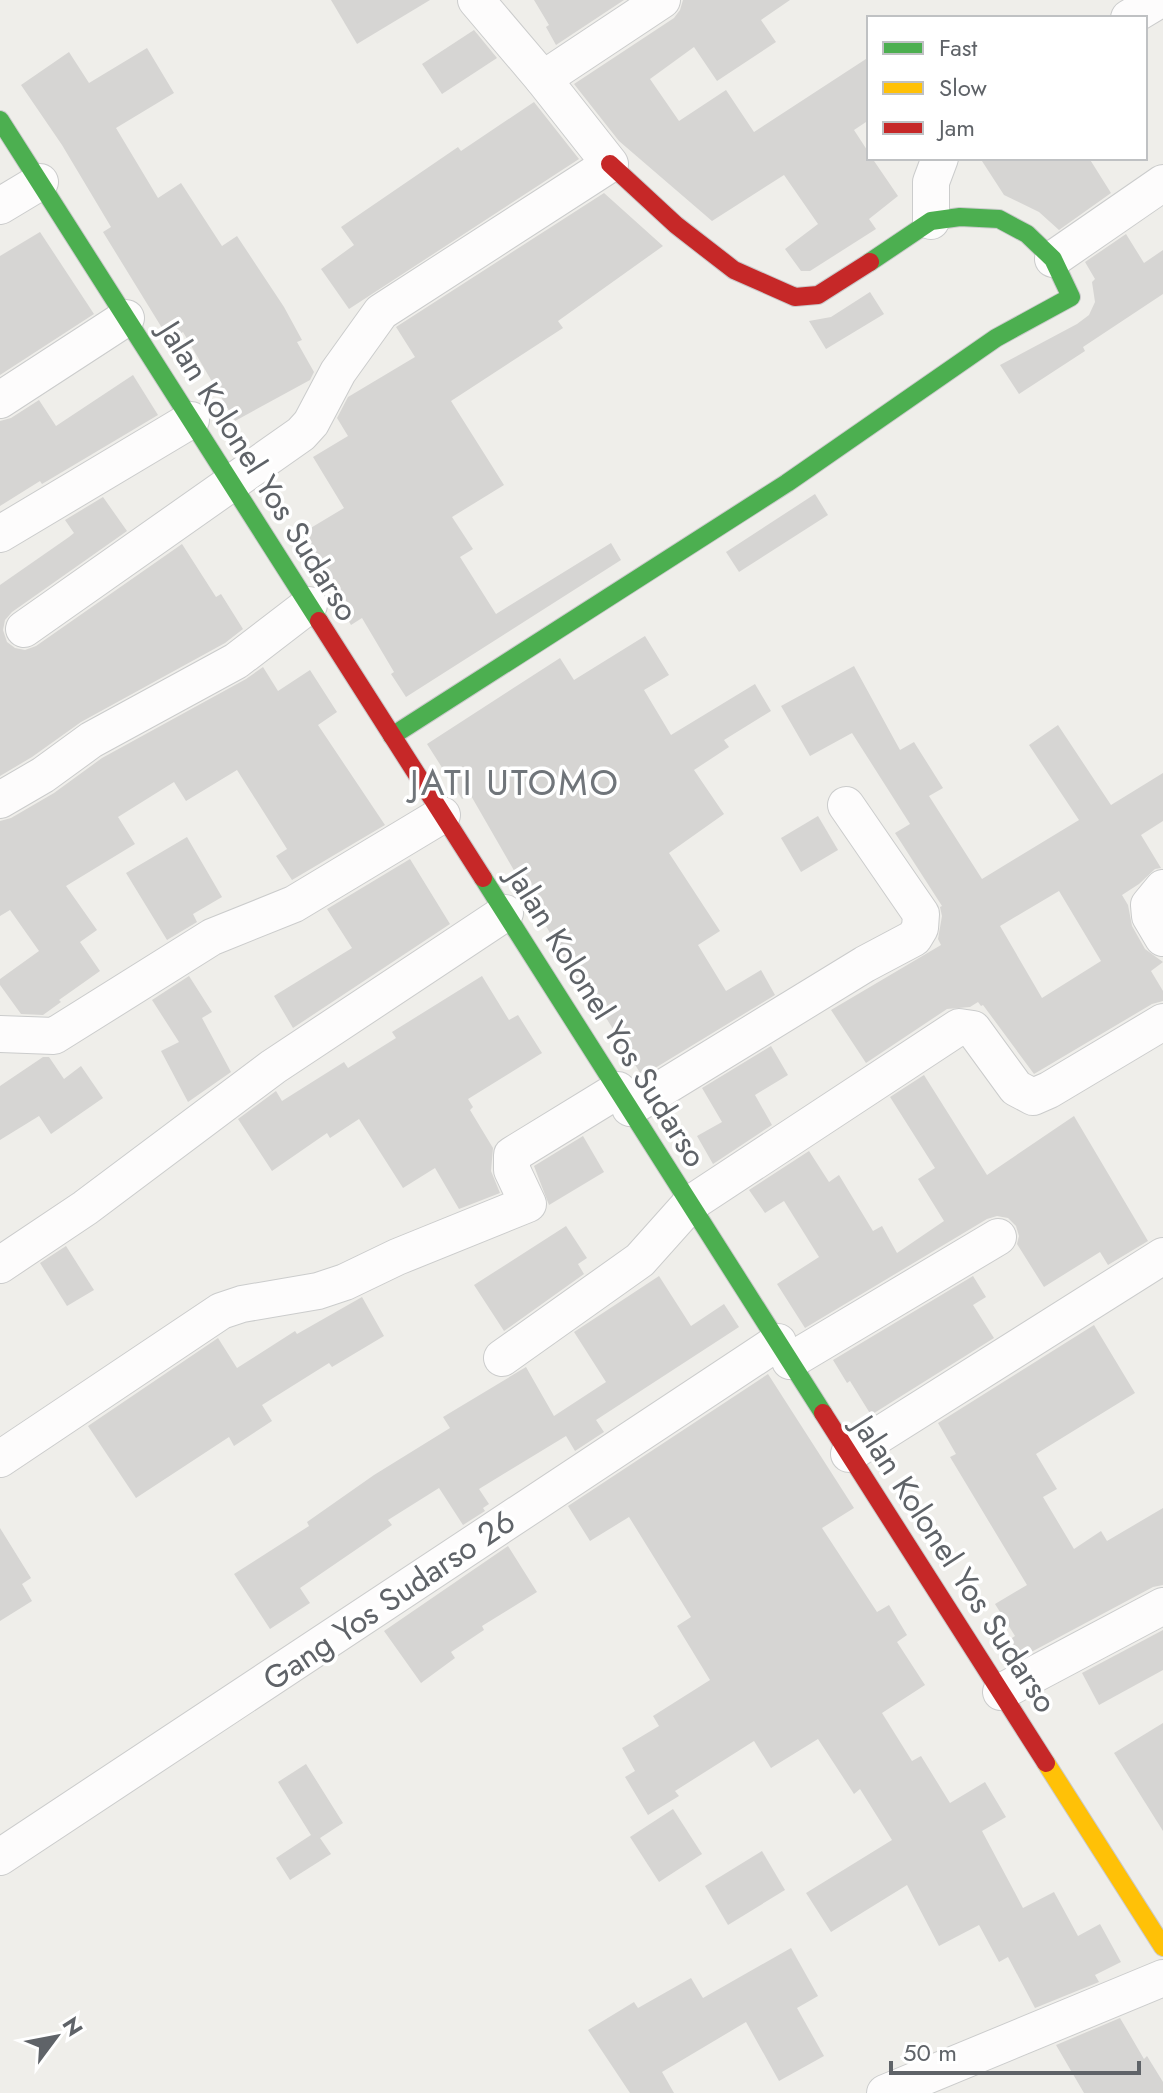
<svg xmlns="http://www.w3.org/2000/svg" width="1163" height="2093" viewBox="0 0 1163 2093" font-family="Jost,sans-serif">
<rect width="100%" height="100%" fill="#efeeea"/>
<g fill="#d6d5d3" fill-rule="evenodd">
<path d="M331,0H430L357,44Z"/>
<path d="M534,0H624L556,45L546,27L549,25Z"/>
<path d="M683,0H790L761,20L776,42L717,81L694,47L650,79L679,121L726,90L754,132L869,57V120L854,130L869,153V158H872L898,196L869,219L876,229L810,271H801L785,249L818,224L784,175L712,221L619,141L574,84L674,18L680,10Z"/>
<path d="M474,30L497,58L442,94L422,64Z"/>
<path d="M147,48L174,93L116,128L158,198L181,183L222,246L237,236L284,307L302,340L297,342L314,372L310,380L235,421L183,332L170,341L103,232L111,227L62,145L21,85L69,52L89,83Z"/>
<path d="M534,102L579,159L349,309L321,269L354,245L341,227L458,147L461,151Z"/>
<path d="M980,158H1089L1111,193L1059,230L1039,212L1004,195Z"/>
<path d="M604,193L663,246L558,321L563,328L451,401L504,485L452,517L473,549L460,557L496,614L611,543L621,560L406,697L391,674L394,672L362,618L351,625L299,535L344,508L313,457L348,436L337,418L348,397L415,357L396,327Z"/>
<path d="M40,232L94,314L0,375V256Z"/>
<path d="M1126,234L1144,263L1163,250V294L1083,347L1085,351L1019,394L1000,365L1077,324L1089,315L1095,302L1092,282L1095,279L1085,262Z"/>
<path d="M870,292L884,314L826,349L809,321L831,317Z"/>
<path d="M133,375L158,415L42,484L40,481L0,506V421L11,418L39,400L56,426Z"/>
<path d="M815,494L828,515L739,572L726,552Z"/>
<path d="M103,497L127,531L12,612L5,620L3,630L7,642L15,648L25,650L36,646L182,544L216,597L221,594L243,629L225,643L81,722L32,757L0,776V585L69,537L74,533L65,520Z"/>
<path d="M645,636L669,675L644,690L671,735L755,684L771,711L724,740L729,747L694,770L724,814L669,853L720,931L698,945L726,991L761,970L775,995L642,1076L600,1008L597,1010L569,966L470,794L462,799L427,744L560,658L574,680Z"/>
<path d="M854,666L900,750L914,742L943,788L929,796L982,879L1079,820L1029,745L1058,725L1111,805L1163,773V821L1141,835L1161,868L1155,869L1139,884L1122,895L1128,905L1132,926L1145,949L1163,962L1151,971L1163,991V1001L1152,1004L1034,1074L983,1005L981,1006L978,1002L970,1007L947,1009L866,1063L831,1010L941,945L938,939L942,916L940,907L942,906L895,833L910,824L852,733L810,756L781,706ZM1059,891L1101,961L1042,998L1000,926Z"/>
<path d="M263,667L278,691L310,670L337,712L318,725L385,825L292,880L276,856L287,849L237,770L186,801L174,782L118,817L135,844L66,886L97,930L80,942L100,971L59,1000L61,1002L43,1015L21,1014L0,985V979L39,951L10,910L0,916V821L11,818L54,793L102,758L246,679Z"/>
<path d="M818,816L838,850L801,872L781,838Z"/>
<path d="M187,837L222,897L193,914L197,922L167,940L126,873Z"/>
<path d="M410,859L450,924L293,1028L274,996L352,948L327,909Z"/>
<path d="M189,976L212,1012L202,1018L231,1072L188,1102L161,1051L179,1042L152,1000Z"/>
<path d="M482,976L509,1020L518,1015L542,1053L468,1099L473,1107L470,1110L493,1148L491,1171L500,1193L459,1209L435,1168L403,1188L359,1119L330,1138L327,1133L272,1171L238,1119L276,1091L282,1101L344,1062L348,1068L396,1038L392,1032Z"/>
<path d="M771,1046L788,1075L755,1095L772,1125L713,1164L697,1136L722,1122L702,1088Z"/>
<path d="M43,1057H49L64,1079L81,1066L103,1098L51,1134L39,1116L0,1140V1086Z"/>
<path d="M924,1075L987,1175L1074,1116L1148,1241L1108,1265L1100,1252L1044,1287L1017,1244L1019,1236L1016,1226L1008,1218L997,1216L987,1219L805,1328L777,1284L819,1257L784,1201L765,1213L749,1190L809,1151L829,1182L839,1175L873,1231L882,1226L897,1253L944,1221L918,1179L935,1168L890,1097Z"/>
<path d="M583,1136L604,1172L549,1205L534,1166Z"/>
<path d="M566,1226L587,1258L578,1264L584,1274L504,1331L474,1285Z"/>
<path d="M66,1246L94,1290L67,1306L40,1263Z"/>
<path d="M659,1276L691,1326L724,1304L739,1327L596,1420L604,1432L575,1451L566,1436L479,1489L489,1504L483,1508L485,1511L463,1525L439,1488L388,1520L392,1525L300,1588L310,1603L270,1629L234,1574L309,1526L307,1522L374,1475L450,1428L443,1417L526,1367L554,1416L606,1382L574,1332Z"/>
<path d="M973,1276L986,1297L973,1305L994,1338L871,1415L850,1381L847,1383L833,1360Z"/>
<path d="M362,1297L384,1336L332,1367L329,1363L262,1405L272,1421L234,1446L229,1437L136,1498L88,1426L218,1338L237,1368L295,1331L297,1334Z"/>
<path d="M1094,1325L1135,1393L1036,1454L1057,1489L1043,1497L1074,1549L1101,1531L1107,1541L1163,1508V1585L1153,1587L1020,1658L1009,1640L1015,1636L995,1604L1027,1585L950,1457L956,1454L938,1423Z"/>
<path d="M768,1374L854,1508L822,1528L877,1612L889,1605L907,1635L897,1642L925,1685L882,1713L912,1761L921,1756L950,1803L985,1782L1006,1817L982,1831L1023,1908L1054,1892L1078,1936L1100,1924L1121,1962L1095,1975L1099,1982L1035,2008L1008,1957L999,1962L979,1925L939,1946L907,1885L831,1932L806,1893L892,1840L860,1789L854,1794L818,1739L771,1768L754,1741L675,1791L679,1796L648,1815L625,1777L635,1771L622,1748L659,1726L653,1716L710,1680L677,1626L691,1617L629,1517L590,1541L568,1506Z"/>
<path d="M0,1528L31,1578L22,1584L32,1601L0,1621Z"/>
<path d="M508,1546L537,1592L482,1626L484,1630L451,1652L455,1658L421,1683L384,1631Z"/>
<path d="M1163,1630V1670L1099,1705L1082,1673Z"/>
<path d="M1163,1723V1831L1114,1753Z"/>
<path d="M306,1764L343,1823L320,1838L331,1854L290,1880L276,1858L311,1835L278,1782Z"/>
<path d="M673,1809L702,1854L659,1882L630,1837Z"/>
<path d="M762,1851L785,1890L728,1925L705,1886Z"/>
<path d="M791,1948L818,1996L797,2008L824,2056L779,2081L746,2022L662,2072L674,2093H630L588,2030L634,2002L638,2008L691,1978L703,1998Z"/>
<path d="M1120,2018L1144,2059L1147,2056L1163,2082V2093H1084L1056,2045Z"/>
</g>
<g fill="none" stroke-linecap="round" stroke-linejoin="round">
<g stroke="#cbcccc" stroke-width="38">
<g id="street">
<path d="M1129,18L1159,0"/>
<path d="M543,79L662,0"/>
<path d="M0,206L40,182"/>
<path d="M931,221V182L940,158"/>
<path d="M1053,259L1163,183"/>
<path d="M0,400L126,318"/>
<path d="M0,534L191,420"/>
<path d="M24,629L301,434L311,423L338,372L381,312L610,164L543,79L476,0"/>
<path d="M0,800L43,775L91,740L236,661L309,605"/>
<path d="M1163,888L1149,905L1150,916L1163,938"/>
<path d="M0,1034L54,1036L212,937L294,904L442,815"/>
<path d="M630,1108L865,964L914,938L920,928L921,914L846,805"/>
<path d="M0,1265L85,1208L273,1067L505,913"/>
<path d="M502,1358L640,1260L690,1204L959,1027L973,1029L1016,1088L1033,1097L1049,1090L1163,1022"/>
<path d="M790,1361L998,1237"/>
<path d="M849,1454L1163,1256"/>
<path d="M0,1459L221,1311L242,1304L318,1291L345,1282L397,1257L528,1204L512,1170V1155L618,1090"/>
<path d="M1001,1692L1163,1606"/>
<path d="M0,1857L778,1342"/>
<path d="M885,2093L1163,1978"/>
</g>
</g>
<g stroke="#cacacb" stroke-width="20">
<g id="fast">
<path d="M0,120L319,621"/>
<path d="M392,736L787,483L996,338L1071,297L1053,259L1027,234L999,219L960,217L931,221L870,262"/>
<path d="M483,878L823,1413"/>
</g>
</g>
<g stroke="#cacacb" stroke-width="20">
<path id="slow" d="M1046,1763L1163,1947"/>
</g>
<g stroke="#cacacb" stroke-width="20">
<g id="jam">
<path d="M610,164L676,225L734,270L795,297L818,295L870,262"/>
<path d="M319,621L483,878"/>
<path d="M823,1413L1046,1763"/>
</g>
</g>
<use href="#street" stroke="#fdfcfc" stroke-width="36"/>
<use href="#fast" stroke="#4caf50" stroke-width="18"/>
<use href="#slow" stroke="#ffc107" stroke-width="18"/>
<use href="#jam" stroke="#c62828" stroke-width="18"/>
</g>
<g text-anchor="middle" stroke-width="7" stroke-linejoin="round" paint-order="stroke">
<g font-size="32" fill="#5f6368" stroke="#fff">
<text transform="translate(259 471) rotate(58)" y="11">Jalan Kolonel Yos Sudarso</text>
<text transform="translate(607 1017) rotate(58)" y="11">Jalan Kolonel Yos Sudarso</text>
<text transform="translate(955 1564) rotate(57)" y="11">Jalan Kolonel Yos Sudarso</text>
<text transform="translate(389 1600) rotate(-34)" y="11">Gang Yos Sudarso 26</text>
</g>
<g font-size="36" letter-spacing="2" fill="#70757a" stroke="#fff">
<text x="515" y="795">JATI UTOMO</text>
</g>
</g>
<rect x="867" y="16" width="280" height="144" fill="#ffffff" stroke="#bfc1c3" stroke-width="2"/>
<rect x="883" y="42" width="40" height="12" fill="#4caf50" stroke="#bfc1c3" stroke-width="2"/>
<text x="939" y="56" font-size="24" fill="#5f6368">Fast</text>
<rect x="883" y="82" width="40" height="12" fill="#ffc107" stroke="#bfc1c3" stroke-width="2"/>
<text x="939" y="96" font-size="24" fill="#5f6368">Slow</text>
<rect x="883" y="122" width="40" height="12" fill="#c62828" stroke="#bfc1c3" stroke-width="2"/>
<text x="939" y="136" font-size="24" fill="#5f6368">Jam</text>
<g transform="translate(56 2037) rotate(58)" stroke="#ffffff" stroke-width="6" paint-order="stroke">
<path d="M0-6L14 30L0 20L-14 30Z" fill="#5f6368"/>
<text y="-12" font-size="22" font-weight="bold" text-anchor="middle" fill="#5f6368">N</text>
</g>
<path d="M891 2061v12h248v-12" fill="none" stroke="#5f6368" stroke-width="4"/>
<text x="903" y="2061" font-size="24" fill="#5f6368" stroke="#ffffff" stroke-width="6" paint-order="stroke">50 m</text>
</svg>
